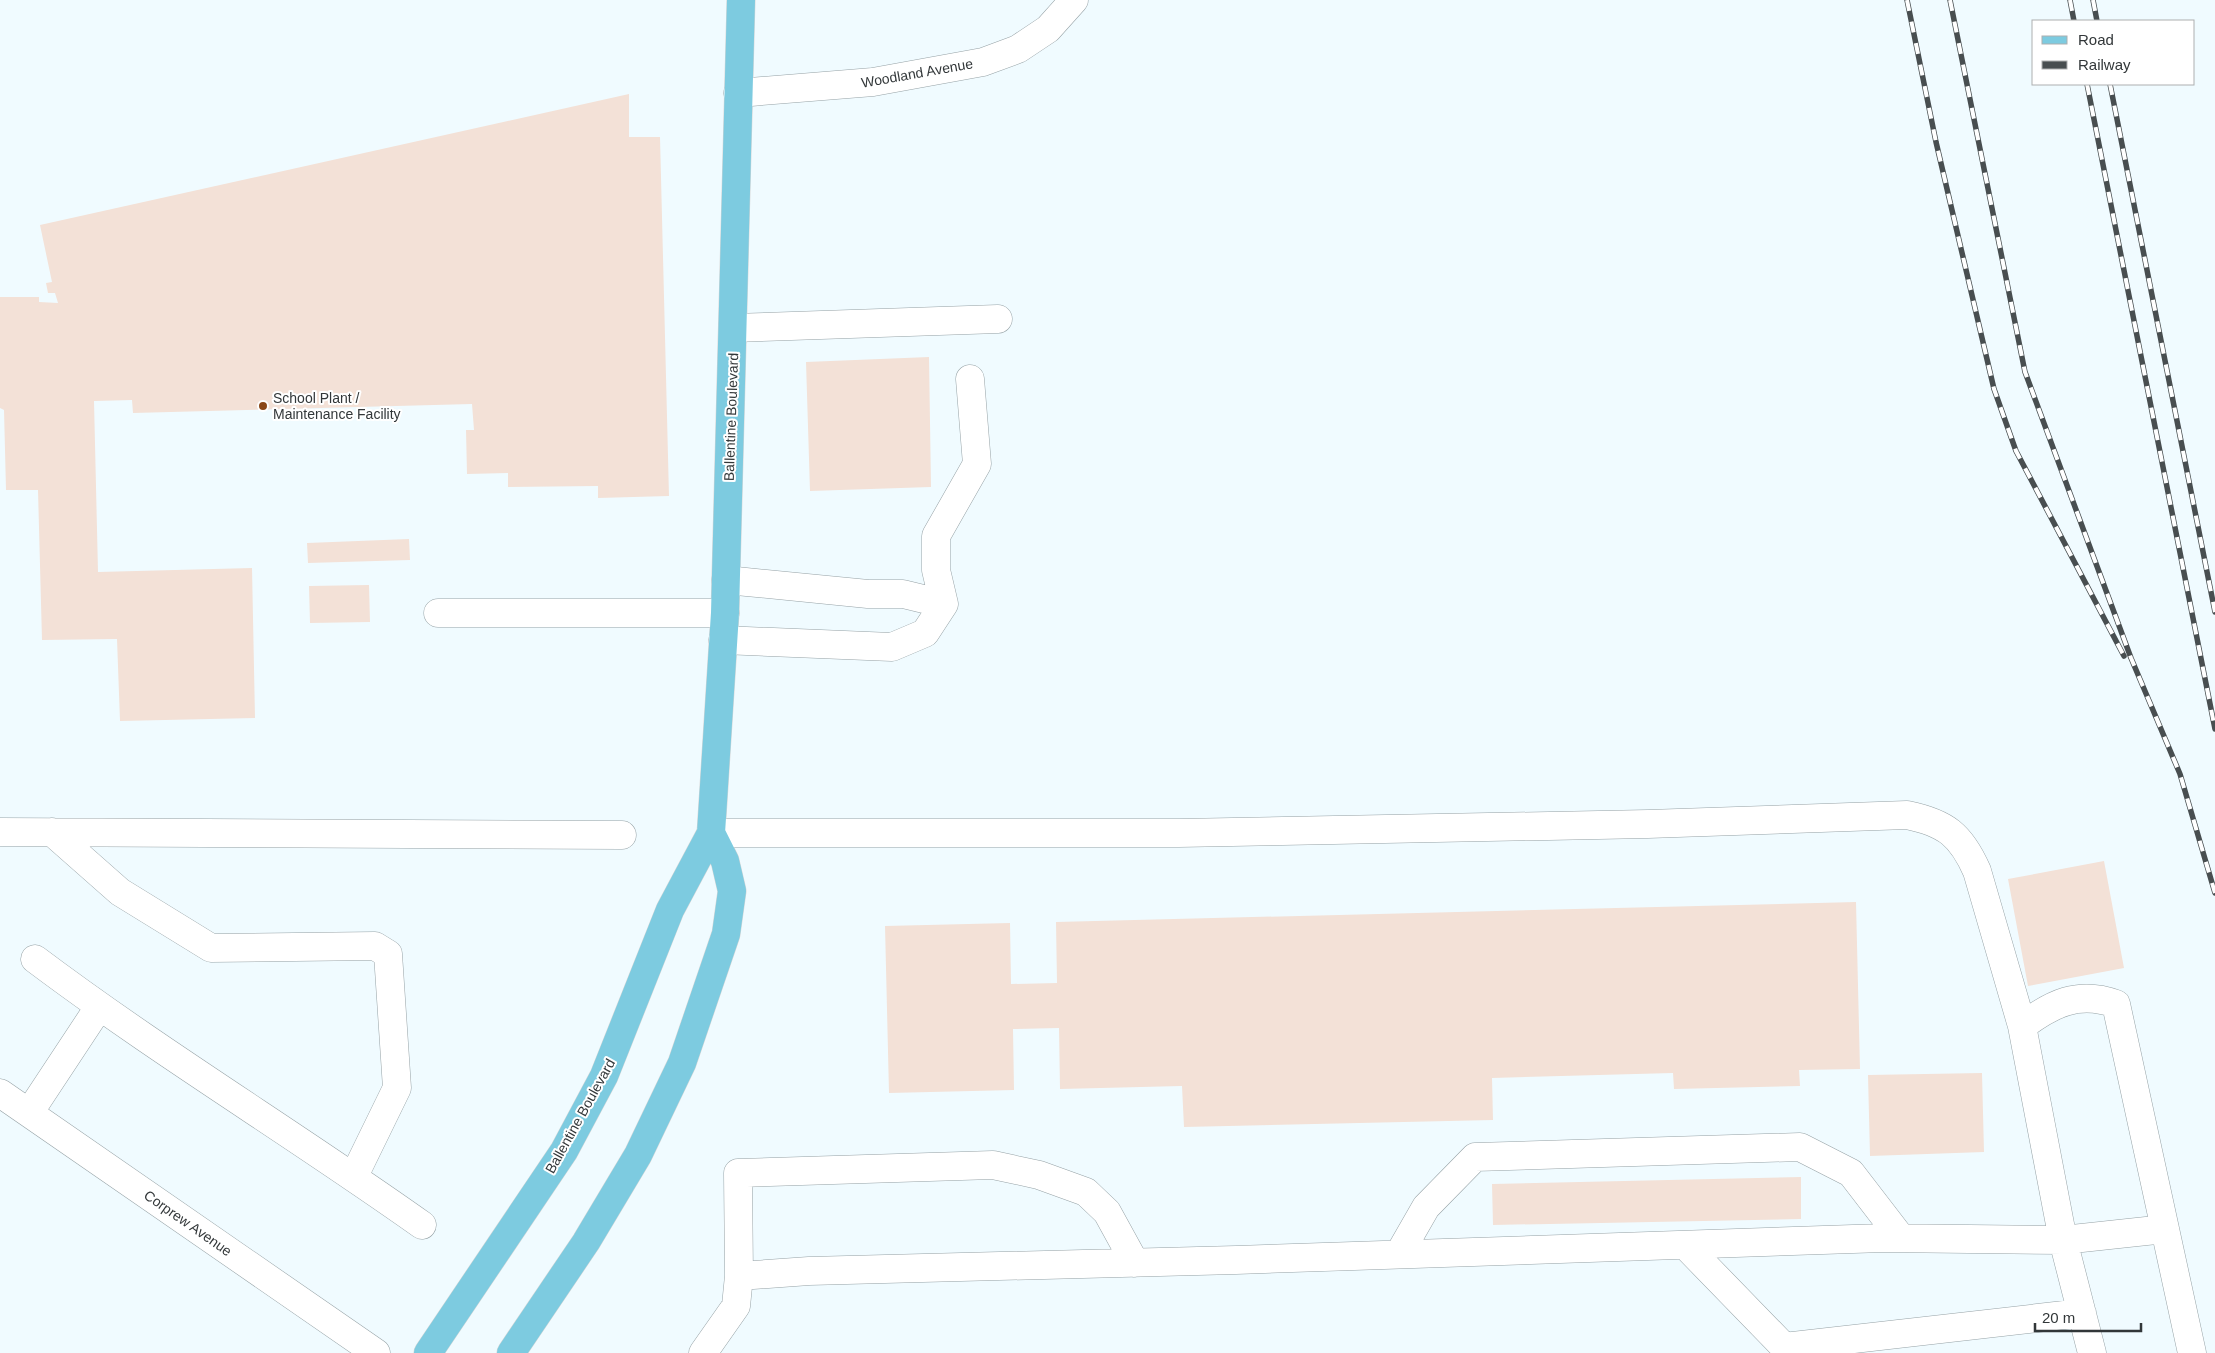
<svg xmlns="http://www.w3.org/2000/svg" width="2215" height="1353" viewBox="0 0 2215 1353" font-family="Arial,sans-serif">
<rect width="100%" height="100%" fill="#f0fbff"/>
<!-- building -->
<path fill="#f3e1d7" d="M 629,94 L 629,137 L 660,137 L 669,496 L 598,498 L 598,486 L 508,487 L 508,473 L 467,474 L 466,430 L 474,430 L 472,404 L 133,413 L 132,400 L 94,401 L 98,572 L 252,568 L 255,718 L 120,721 L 117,639 L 42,640 L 38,490 L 6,490 L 4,410 L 0,408 L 0,297 L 39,297 L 39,302 L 58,303 L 55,293 L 48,293 L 46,283 L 52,282 L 40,225 Z
M 929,357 L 931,487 L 810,491 L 806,362 Z
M 409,539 L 410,560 L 308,563 L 307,543 Z
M 369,585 L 370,622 L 310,623 L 309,586 Z
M 2104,861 L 2124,968 L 2028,986 L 2008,879 Z
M 1856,902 L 1860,1069 L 1799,1070 L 1800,1086 L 1674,1089 L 1673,1073 L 1492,1078 L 1493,1120 L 1184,1127 L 1182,1086 L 1060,1089 L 1059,1028 L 1013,1029 L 1014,1090 L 889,1093 L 885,926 L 1010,923 L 1011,984 L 1057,983 L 1056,922 Z
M 1982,1073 L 1984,1152 L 1870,1156 L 1868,1075 Z
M 1801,1177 L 1801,1219 L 1493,1225 L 1492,1184 Z"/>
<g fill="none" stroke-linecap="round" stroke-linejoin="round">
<defs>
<path id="minor" d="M 738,93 L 873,82 L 983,62 L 1018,49 L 1048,29 L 1074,0
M 733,328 L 998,319
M 726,580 L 868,594 L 903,594 L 944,604
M 438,613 L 725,613
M 723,640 L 892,647 L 925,633 L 944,604 L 936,570 L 936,536 L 977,464 L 970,379
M 0,832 L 622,835
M 52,832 L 120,892 L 211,948 L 375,946 L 388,954 L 397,1088 L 354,1176
M 711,833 L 1179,833 L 1648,824 L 1907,815 C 1946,823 1961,835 1977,871 L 2022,1026 L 2063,1240 L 2092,1353
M 35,959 C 160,1053 294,1134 422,1225
M 2022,1026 C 2052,1004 2078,990 2116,1004 L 2192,1353
M 0,1093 L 376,1353
M 29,1113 L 99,1007
M 1685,1245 L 1790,1353
M 1399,1254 L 1426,1207 L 1475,1157 L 1800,1147 L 1851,1173 L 1901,1238
M 739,1276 L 809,1271 L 1236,1260 L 1883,1238 L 2063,1240 L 2165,1229
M 1784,1347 L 2082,1313
M 703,1353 L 736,1306 L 739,1276 L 738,1173 L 993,1165 L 1039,1175 L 1086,1192 L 1107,1212 L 1135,1263"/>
<path id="major" d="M 428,1353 L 564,1151 L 604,1076 L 670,910 L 711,833 L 725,613 L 741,0
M 511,1353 L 586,1242 L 638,1155 L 682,1063 L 726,934 L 732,891 L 725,861 L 711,833"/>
</defs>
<!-- minor casing -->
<use href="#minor" stroke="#96a2a6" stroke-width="29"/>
<!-- major casing -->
<use href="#major" stroke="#d6d7d7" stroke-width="29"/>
<!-- minor -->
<use href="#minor" stroke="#fff" stroke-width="28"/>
<!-- major -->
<use href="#major" stroke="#7dcbe0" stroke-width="28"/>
<defs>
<path id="rail" d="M 1907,0 L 1936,142 L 1994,389 L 2016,451 L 2124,656
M 1950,0 L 2025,372 L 2131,658 L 2180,774 L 2215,893
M 2070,0 L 2074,21
M 2093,0 L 2097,21
M 2087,84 L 2215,729
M 2110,84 L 2215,612"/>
</defs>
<!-- rail casing -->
<use href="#rail" stroke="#484e50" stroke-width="5.5"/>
<!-- rail -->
<use href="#rail" stroke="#fff" stroke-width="4" stroke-dasharray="11" stroke-linecap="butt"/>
</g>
<!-- markers -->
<circle fill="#8a4717" stroke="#fff" stroke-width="2" cx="263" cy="406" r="5"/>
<g text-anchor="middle" stroke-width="4" stroke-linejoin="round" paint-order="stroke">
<!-- street labels -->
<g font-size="14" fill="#323739" stroke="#fff">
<text transform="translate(917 73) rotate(-10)" y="5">Woodland Avenue</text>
<text transform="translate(731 417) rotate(-88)" y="5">Ballentine Boulevard</text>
<text transform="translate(580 1116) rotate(-61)" y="5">Ballentine Boulevard</text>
<text transform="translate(188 1223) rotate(35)" y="5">Corprew Avenue</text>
</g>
<!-- poi labels -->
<g font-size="14" fill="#323739" stroke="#fff" text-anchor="start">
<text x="273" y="403">School Plant /<tspan x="273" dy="16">Maintenance Facility</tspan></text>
</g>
</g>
<!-- legend -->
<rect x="2032" y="20" width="162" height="65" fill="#ffffff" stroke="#adafb0"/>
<rect x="2042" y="36" width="25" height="8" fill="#7dcbe0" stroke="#adafb0"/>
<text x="2078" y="45" font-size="15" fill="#323739">Road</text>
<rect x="2042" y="61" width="25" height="8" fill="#484e50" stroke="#adafb0"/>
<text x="2078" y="70" font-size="15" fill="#323739">Railway</text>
<!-- scale -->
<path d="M2035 1323v8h106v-8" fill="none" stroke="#323739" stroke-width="2.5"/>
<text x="2042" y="1323" font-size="15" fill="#323739" stroke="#ffffff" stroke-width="4" paint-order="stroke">20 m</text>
</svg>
